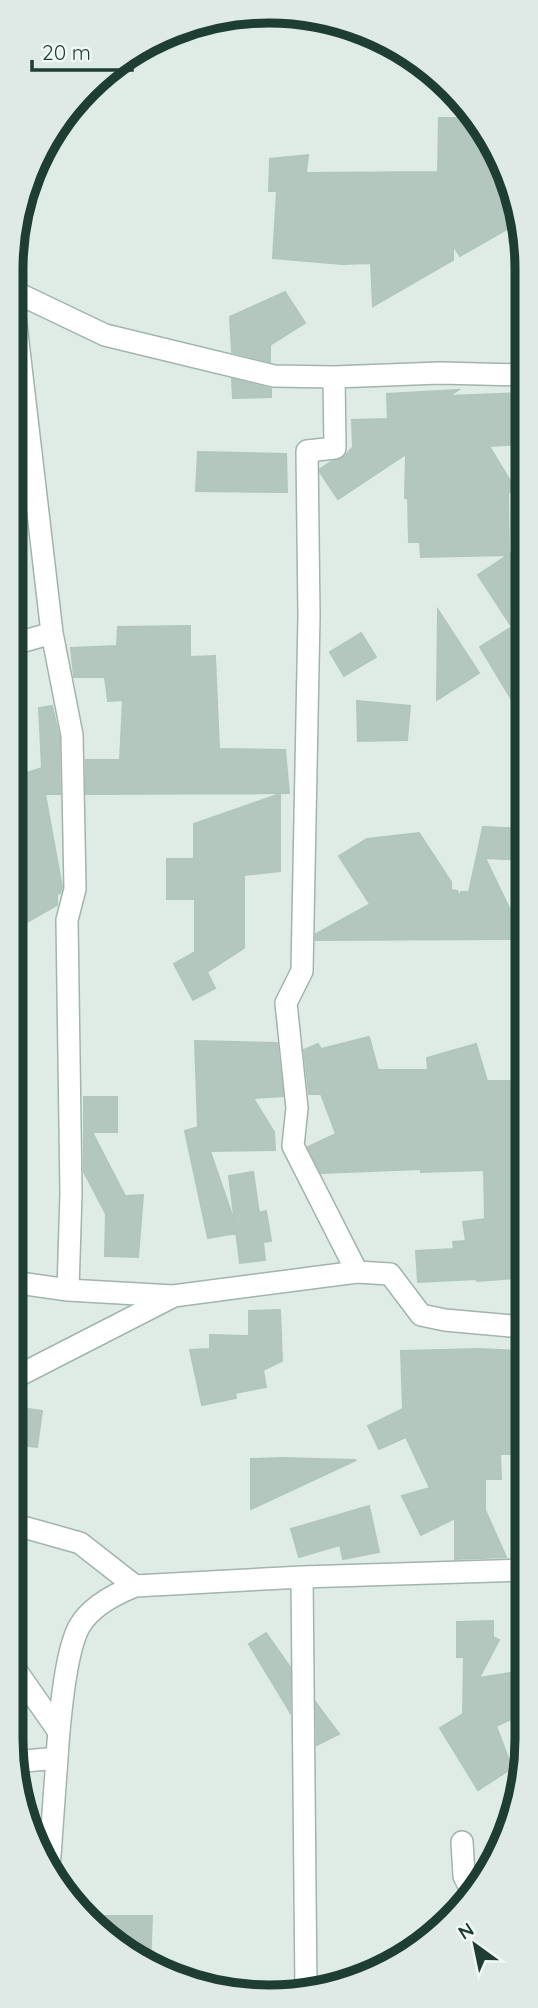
<svg xmlns="http://www.w3.org/2000/svg" width="538" height="2008" viewBox="0 0 538 2008" font-family="Quicksand,sans-serif">
<rect width="100%" height="100%" fill="#dfece6"/>
<!-- building -->
<path fill="#b4c7be" stroke="#b1c7bc" stroke-width="2" d="M 439,118 L 467,118 L 468,135 L 487,135 L 501,155 L 521,221 L 460,256 L 453,245 L 453,260 L 373,306 L 371,263 L 342,264 L 273,258 L 277,191 L 269,191 L 270,159 L 308,155 L 306,173 L 438,172 Z
M 285,292 L 305,323 L 270,345 L 270,362 L 232,352 L 230,317 Z
M 232,379 L 271,389 L 271,397 L 233,398 Z
M 458,390 L 449,396 L 525,393 L 525,444 L 489,446 L 515,489 L 508,493 L 509,555 L 525,544 L 524,720 L 480,647 L 512,627 L 478,575 L 508,555 L 421,557 L 420,542 L 409,542 L 408,499 L 405,498 L 406,454 L 338,499 L 320,472 L 320,469 L 331,462 L 342,459 L 353,447 L 352,420 L 388,419 L 387,394 Z
M 198,452 L 286,454 L 287,492 L 196,491 Z
M 438,610 L 479,673 L 437,700 Z
M 190,626 L 190,657 L 215,656 L 219,749 L 285,750 L 289,793 L 86,794 L 86,760 L 120,760 L 123,700 L 108,701 L 105,677 L 74,677 L 71,648 L 117,646 L 118,627 Z
M 361,633 L 376,657 L 344,676 L 330,652 Z
M 357,701 L 410,706 L 407,740 L 358,741 Z
M 52,706 L 59,736 L 60,794 L 45,794 L 62,887 L 60,893 L 57,894 L 57,905 L 13,930 L 14,777 L 42,768 L 39,708 Z
M 280,794 L 280,871 L 244,875 L 244,948 L 207,972 L 215,988 L 193,1000 L 174,964 L 195,952 L 195,899 L 167,899 L 167,859 L 194,859 L 194,824 Z
M 483,827 L 524,829 L 524,860 L 485,858 L 524,939 L 316,940 L 316,934 L 370,904 L 339,856 L 367,839 L 419,833 L 451,882 L 451,890 L 457,891 L 461,898 L 461,892 L 469,892 Z
M 369,1037 L 378,1070 L 428,1070 L 427,1058 L 476,1044 L 487,1081 L 524,1081 L 524,1214 L 518,1214 L 515,1278 L 477,1281 L 477,1279 L 418,1282 L 416,1251 L 454,1249 L 453,1242 L 466,1241 L 463,1222 L 485,1219 L 484,1170 L 421,1172 L 421,1169 L 321,1173 L 308,1147 L 336,1134 L 321,1094 L 309,1094 L 304,1050 L 318,1044 L 321,1049 Z
M 195,1041 L 277,1043 L 283,1096 L 253,1098 L 274,1132 L 275,1150 L 210,1151 L 232,1215 L 236,1233 L 208,1238 L 185,1131 L 198,1127 Z
M 84,1097 L 117,1097 L 117,1132 L 92,1132 L 125,1196 L 143,1195 L 138,1257 L 105,1256 L 106,1214 L 84,1172 Z
M 253,1172 L 259,1213 L 266,1211 L 271,1241 L 263,1242 L 265,1260 L 240,1263 L 229,1176 Z
M 280,1310 L 282,1361 L 263,1370 L 266,1387 L 235,1393 L 236,1398 L 202,1405 L 190,1350 L 210,1349 L 210,1335 L 249,1336 L 249,1311 Z
M 480,1349 L 518,1351 L 519,1392 L 514,1392 L 515,1454 L 500,1454 L 501,1479 L 485,1479 L 485,1510 L 506,1557 L 455,1559 L 455,1518 L 421,1535 L 402,1496 L 430,1488 L 406,1437 L 379,1449 L 368,1426 L 403,1409 L 401,1351 Z
M 16,1407 L 42,1411 L 37,1447 L 11,1444 Z
M 283,1458 L 356,1460 L 251,1509 L 251,1459 Z
M 369,1506 L 379,1552 L 343,1559 L 340,1545 L 299,1557 L 291,1529 Z
M 493,1621 L 493,1637 L 499,1640 L 479,1678 L 523,1671 L 523,1714 L 496,1726 L 512,1768 L 478,1790 L 440,1728 L 463,1714 L 464,1657 L 457,1657 L 457,1622 Z
M 266,1633 L 290,1667 L 290,1712 L 249,1644 Z
M 316,1703 L 339,1734 L 317,1745 Z
M 83,1916 L 152,1916 L 150,1967 L 103,1931 Z"/>
<g fill="none" stroke-linecap="round" stroke-linejoin="round">
<defs>
<path id="minor" d="M 15,292 L 105,335 L 274,376 L 334,377 L 440,373 L 525,375
M 15,316 L 52,633 L 72,735 L 75,889 L 67,920 L 71,1194 L 68,1290
M 334,377 L 335,448 L 307,451 L 309,616 L 302,971 L 286,1003 L 297,1108 L 293,1146 L 357,1272
M 14,644 L 52,633
M 12,1282 L 68,1290 L 173,1296 L 357,1272 L 390,1274 L 421,1315 L 445,1320 L 523,1327
M 12,1379 L 172,1297
M 11,1520 L 16,1525 L 80,1543 L 135,1586
M 302,1577 L 306,1992
M 11,1663 L 59,1732
M 15,1762 L 57,1758 C 59,1726 65,1653 79,1627 C 90,1607 115,1594 135,1586 L 302,1577 L 523,1570
M 462,1842 L 464,1876 L 473,1894
M 49,1869 L 57,1758"/>
</defs>
<!-- minor casing -->
<use href="#minor" stroke="#a1b4ad" stroke-width="24"/>
<!-- minor -->
<use href="#minor" stroke="#fff" stroke-width="21"/>
</g>
<!-- crop -->
<path d="M0 0H538V2008H0ZM269 23H269A246 246 0 0 1 515 269V1739A246 246 0 0 1 269 1985H269A246 246 0 0 1 23 1739V269A246 246 0 0 1 269 23Z" fill="#dfe9e5" fill-rule="evenodd"/>
<path fill="none" stroke="#1e3e33" stroke-width="9" d="M269 23H269A246 246 0 0 1 515 269V1739A246 246 0 0 1 269 1985H269A246 246 0 0 1 23 1739V269A246 246 0 0 1 269 23Z"/>
<!-- north arrow -->
<g transform="translate(475 1945) rotate(327)" stroke="#f0f8f4" stroke-width="5" paint-order="stroke">
<path d="M0-5L12 26L0 18L-12 26Z" fill="#1e3e33"/>
<text y="-10" font-size="19" font-weight="bold" text-anchor="middle" fill="#1e3e33">N</text>
</g>
<!-- scale -->
<path d="M32 60v10h100v-10" fill="none" stroke="#1e3e33" stroke-width="3.5"/>
<text x="42" y="60" font-size="21" fill="#1e3e33" stroke="#f0f8f4" stroke-width="5" paint-order="stroke">20 m</text>
</svg>
